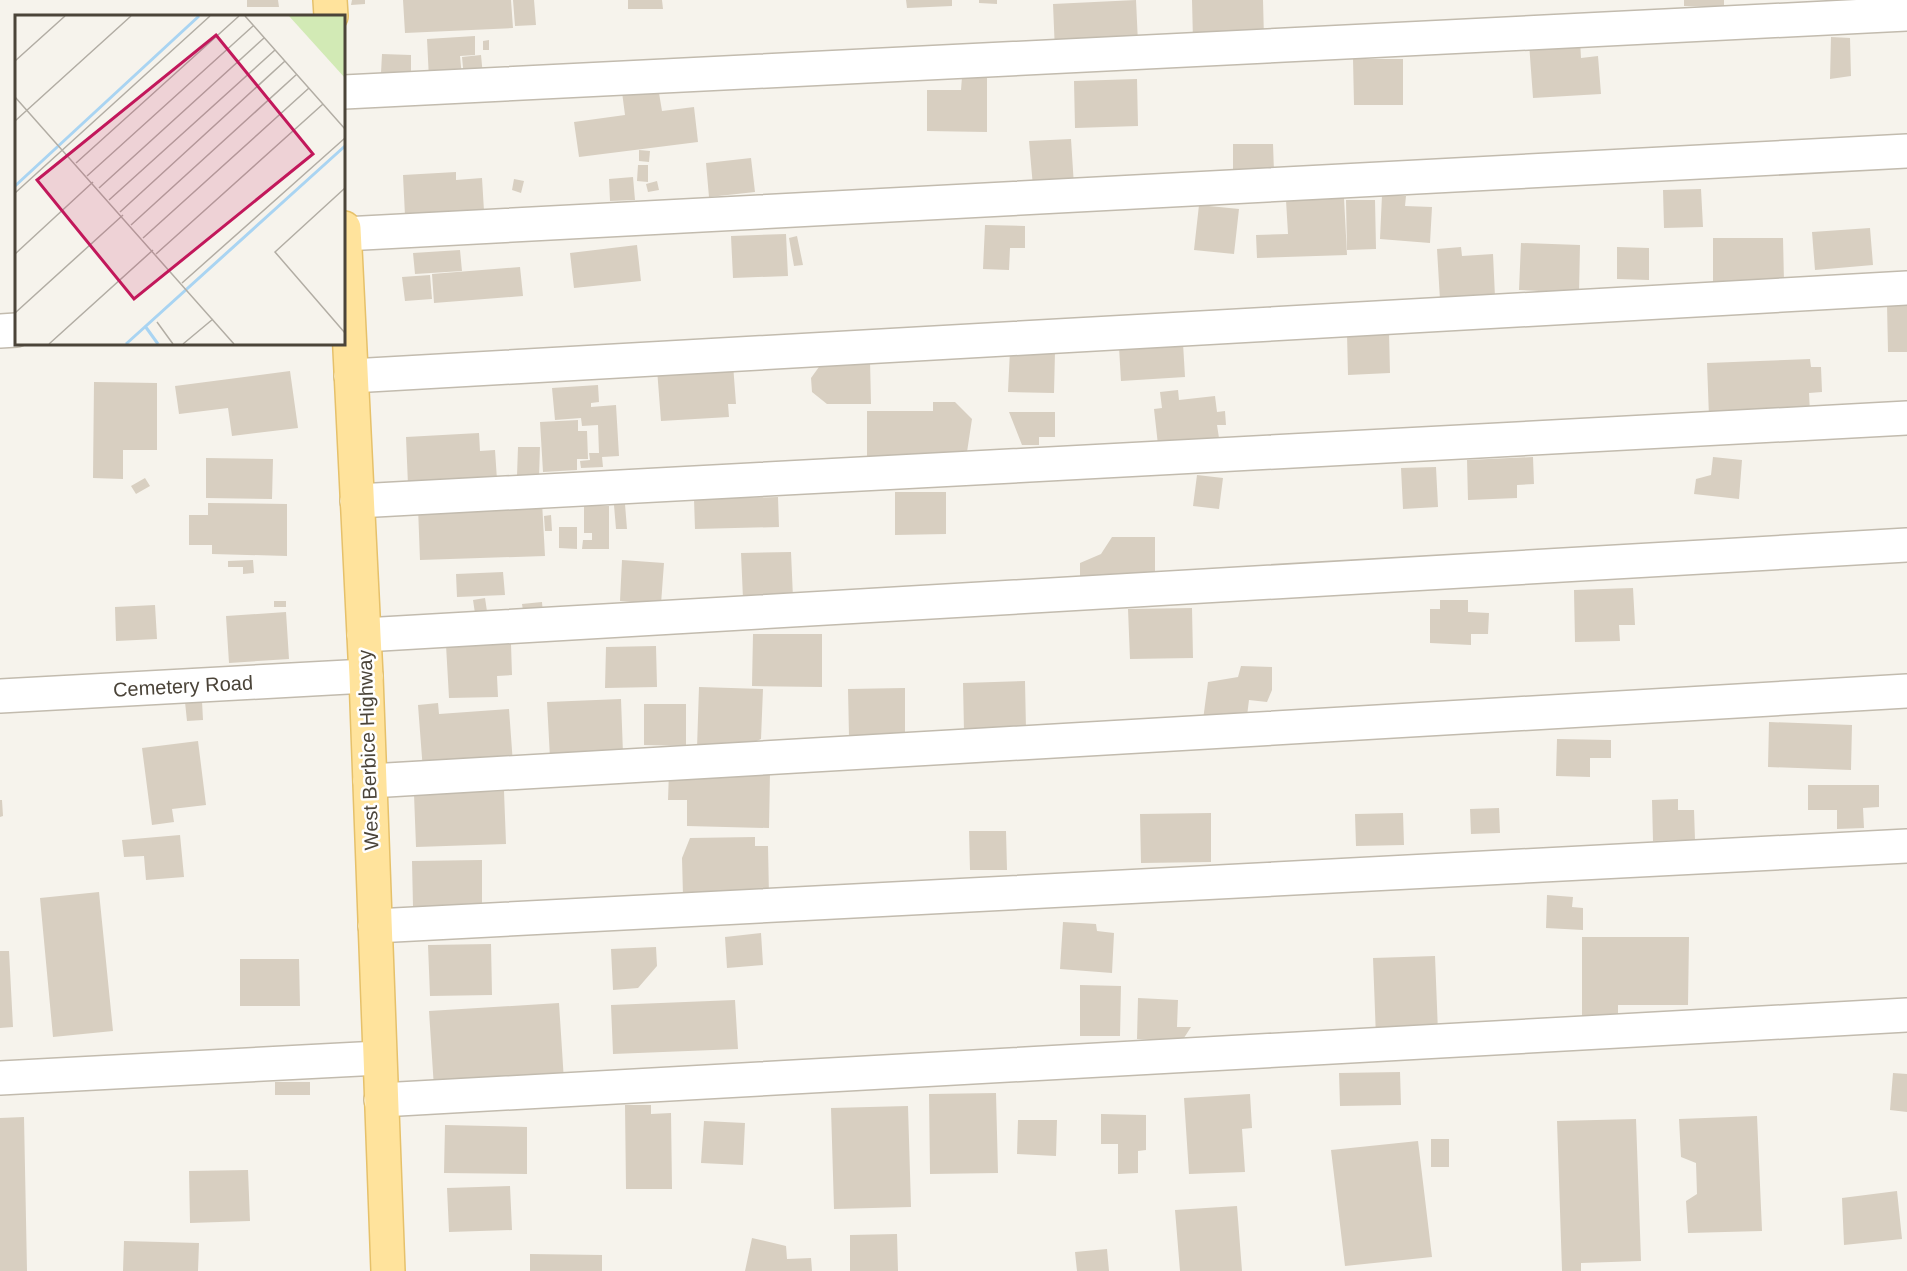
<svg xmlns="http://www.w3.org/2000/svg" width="1907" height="1271" viewBox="0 0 1907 1271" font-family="Helvetica,sans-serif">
<rect width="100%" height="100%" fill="#f6f3ec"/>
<!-- building -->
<path fill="#d8cfc1" d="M 247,0 L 278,0 L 279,7 L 247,7 Z
M 352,0 L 365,0 L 365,4 L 351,5 Z
M 403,0 L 511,0 L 513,28 L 405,33 Z
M 513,0 L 534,0 L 536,25 L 515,26 Z
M 628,0 L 662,0 L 663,9 L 628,9 Z
M 906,0 L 952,0 L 952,6 L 907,8 Z
M 979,0 L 997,0 L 997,4 L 979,3 Z
M 1136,0 L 1138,43 L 1055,52 L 1053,4 Z
M 1192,0 L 1263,0 L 1264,39 L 1193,41 Z
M 1684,0 L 1724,0 L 1724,7 L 1684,6 Z
M 475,36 L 475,55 L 460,56 L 462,77 L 429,79 L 427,39 Z
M 1831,37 L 1850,38 L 1851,76 L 1830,79 Z
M 489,40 L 489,50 L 483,50 L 483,41 Z
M 1580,40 L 1581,58 L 1598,56 L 1601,94 L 1533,98 L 1529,43 Z
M 382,54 L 411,55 L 411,74 L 381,73 Z
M 481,55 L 483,76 L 464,78 L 462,57 Z
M 1353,59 L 1403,59 L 1403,105 L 1354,105 Z
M 962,77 L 987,77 L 987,132 L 927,131 L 927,90 L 961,90 Z
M 1137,79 L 1138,126 L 1075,128 L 1074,81 Z
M 658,87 L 662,111 L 694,107 L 698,142 L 579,157 L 574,122 L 625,115 L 622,92 Z
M 1071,139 L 1074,186 L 1033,187 L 1029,141 Z
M 1233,144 L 1273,144 L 1274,172 L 1233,172 Z
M 639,150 L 650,151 L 649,162 L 639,161 Z
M 751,158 L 755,192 L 709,197 L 706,163 Z
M 638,165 L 648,165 L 648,182 L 637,181 Z
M 456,172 L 456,180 L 482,178 L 484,211 L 405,216 L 403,175 Z
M 633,177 L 635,200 L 610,201 L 609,179 Z
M 514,179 L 524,181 L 521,193 L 512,190 Z
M 657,181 L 659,190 L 648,192 L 646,184 Z
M 1701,189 L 1703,227 L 1664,228 L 1663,190 Z
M 1382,195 L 1406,196 L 1405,206 L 1432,207 L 1430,243 L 1380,239 Z
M 1344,198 L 1347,255 L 1257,258 L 1256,235 L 1288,234 L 1286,200 Z
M 1346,200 L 1375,200 L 1376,249 L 1347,250 Z
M 1199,205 L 1239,209 L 1234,254 L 1194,250 Z
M 985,225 L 1025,226 L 1025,248 L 1010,248 L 1009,270 L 983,269 Z
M 1870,228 L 1873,265 L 1815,270 L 1812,232 Z
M 786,234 L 788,276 L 733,278 L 731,236 Z
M 797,236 L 803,265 L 794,266 L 789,238 Z
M 1713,238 L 1783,238 L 1784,282 L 1713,282 Z
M 1521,243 L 1580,245 L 1579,293 L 1519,290 Z
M 637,245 L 641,281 L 574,288 L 570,253 Z
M 1461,247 L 1462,256 L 1493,254 L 1495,297 L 1440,300 L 1437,249 Z
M 1617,247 L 1649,248 L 1649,280 L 1617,279 Z
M 460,250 L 462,271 L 415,274 L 413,253 Z
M 520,267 L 523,296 L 434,303 L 432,274 Z
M 430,275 L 432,299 L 405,301 L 402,277 Z
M 1887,304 L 1907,304 L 1907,352 L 1888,352 Z
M 1389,332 L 1390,373 L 1348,375 L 1347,334 Z
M 1183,343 L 1185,377 L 1121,381 L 1119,347 Z
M 1010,350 L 1055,352 L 1054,393 L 1008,392 Z
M 1810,359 L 1811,367 L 1821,367 L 1822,392 L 1809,393 L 1810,413 L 1709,417 L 1707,363 Z
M 824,360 L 870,360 L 871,404 L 827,404 L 812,392 L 811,378 Z
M 733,364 L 736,404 L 728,404 L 729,417 L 661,421 L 657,369 Z
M 290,371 L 298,428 L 232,436 L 228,408 L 179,414 L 175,386 Z
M 94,382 L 157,383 L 157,450 L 123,450 L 123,479 L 93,478 Z
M 598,385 L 599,402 L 591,403 L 591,407 L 616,405 L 619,456 L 602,457 L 603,467 L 581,468 L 580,461 L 590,460 L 589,453 L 599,453 L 598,425 L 582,426 L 581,418 L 555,420 L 552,388 Z
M 1178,390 L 1179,400 L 1215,396 L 1217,412 L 1225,411 L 1226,425 L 1217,425 L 1219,438 L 1158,445 L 1154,409 L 1162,408 L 1160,392 Z
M 933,402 L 955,402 L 972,419 L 967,452 L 867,458 L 867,411 L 933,411 Z
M 1009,412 L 1055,412 L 1055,437 L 1039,437 L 1039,445 L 1022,445 Z
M 578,420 L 578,431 L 587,431 L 588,459 L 577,459 L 577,470 L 543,472 L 540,422 Z
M 479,433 L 480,451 L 495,450 L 497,480 L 408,485 L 406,437 Z
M 518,447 L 540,447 L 539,477 L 517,476 Z
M 1533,457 L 1534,484 L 1517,485 L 1517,498 L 1468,500 L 1467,460 Z
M 1713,457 L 1742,460 L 1739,499 L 1694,494 L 1696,479 L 1711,475 Z
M 206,458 L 273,459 L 272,499 L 206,498 Z
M 1436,467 L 1438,507 L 1403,509 L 1401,468 Z
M 1197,475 L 1223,478 L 1219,509 L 1193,506 Z
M 145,478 L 150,486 L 136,494 L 131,486 Z
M 895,492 L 946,492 L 946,534 L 895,535 Z
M 778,497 L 779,527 L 695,529 L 694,499 Z
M 542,502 L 545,556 L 420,560 L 418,507 Z
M 208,503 L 287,504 L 287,556 L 212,554 L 212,545 L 189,545 L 189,515 L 208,515 Z
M 625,504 L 627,529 L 616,529 L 614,505 Z
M 584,506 L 609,506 L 609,549 L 582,549 L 583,540 L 592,540 L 592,533 L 584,533 Z
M 551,515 L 552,531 L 545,531 L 544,516 Z
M 559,527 L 577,527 L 577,549 L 559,548 Z
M 1112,537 L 1155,537 L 1155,582 L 1080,582 L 1080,563 L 1101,554 Z
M 791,552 L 793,598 L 743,599 L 741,553 Z
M 253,560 L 254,573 L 243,574 L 243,567 L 228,567 L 228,561 Z
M 622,560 L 664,563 L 661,604 L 620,601 Z
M 503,572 L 505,595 L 457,597 L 456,574 Z
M 1633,588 L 1635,625 L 1619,625 L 1620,641 L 1575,642 L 1574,590 Z
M 485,598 L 488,618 L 476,620 L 473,600 Z
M 1440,600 L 1468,600 L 1468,612 L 1489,613 L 1488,634 L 1471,634 L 1471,645 L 1430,643 L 1430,609 L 1440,609 Z
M 274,601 L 286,601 L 286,607 L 274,607 Z
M 542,602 L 543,614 L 524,617 L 522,604 Z
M 155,605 L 157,639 L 116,641 L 115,607 Z
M 1192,608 L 1193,658 L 1130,659 L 1128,609 Z
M 286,612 L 289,659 L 229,663 L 226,616 Z
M 753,634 L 822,634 L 822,687 L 752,686 Z
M 511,644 L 512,675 L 497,676 L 498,697 L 449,698 L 446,645 Z
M 656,646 L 657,687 L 605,688 L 606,647 Z
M 1241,666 L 1272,667 L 1272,690 L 1267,702 L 1249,700 L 1246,724 L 1203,720 L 1208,682 L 1238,677 Z
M 1025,681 L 1026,730 L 964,732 L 963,683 Z
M 699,687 L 763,689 L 761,739 L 738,750 L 697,748 Z
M 905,688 L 905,735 L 849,736 L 848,689 Z
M 621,699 L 623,754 L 550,758 L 547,702 Z
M 202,701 L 203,720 L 187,721 L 185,702 Z
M 438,703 L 439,714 L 509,709 L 513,764 L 423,771 L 418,705 Z
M 644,704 L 686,704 L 686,746 L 644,745 Z
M 1769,722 L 1852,725 L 1851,770 L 1768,767 Z
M 1557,739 L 1611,740 L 1611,758 L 1590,758 L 1590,777 L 1556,776 Z
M 198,741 L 206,805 L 172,809 L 174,822 L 152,825 L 142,748 Z
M 669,771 L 770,772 L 769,828 L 687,826 L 687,800 L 668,800 Z
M 1808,785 L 1879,785 L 1879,807 L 1863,808 L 1864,828 L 1837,829 L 1837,810 L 1808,810 Z
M 504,791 L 506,844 L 416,847 L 414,794 Z
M 1678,799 L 1678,810 L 1694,810 L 1695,840 L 1653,841 L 1652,800 Z
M 0,800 L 2,800 L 3,816 L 0,817 Z
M 1499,808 L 1500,833 L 1471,834 L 1470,809 Z
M 1211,813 L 1211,862 L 1141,863 L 1140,814 Z
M 1403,813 L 1404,845 L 1356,846 L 1355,814 Z
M 969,831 L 1006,831 L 1007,870 L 970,870 Z
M 180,835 L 184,877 L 146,880 L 144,856 L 124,857 L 122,840 Z
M 755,837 L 755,846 L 768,846 L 769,896 L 683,896 L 682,858 L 690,838 Z
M 482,860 L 482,907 L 413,907 L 412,861 Z
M 99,892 L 113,1031 L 53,1037 L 40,898 Z
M 1547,895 L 1573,897 L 1572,907 L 1583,908 L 1583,930 L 1546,928 Z
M 1063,922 L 1096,924 L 1097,931 L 1114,933 L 1112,973 L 1060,969 Z
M 761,933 L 763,965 L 727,968 L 725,937 Z
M 1582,937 L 1689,937 L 1688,1005 L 1618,1005 L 1618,1022 L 1582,1022 Z
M 491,944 L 492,995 L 430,996 L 428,945 Z
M 656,947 L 657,966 L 638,988 L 613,990 L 611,949 Z
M 0,951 L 9,951 L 13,1027 L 0,1028 Z
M 1435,956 L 1438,1032 L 1376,1038 L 1373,958 Z
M 240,959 L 299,959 L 300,1006 L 240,1006 Z
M 1080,985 L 1121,986 L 1120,1036 L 1080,1036 Z
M 1138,998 L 1178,1000 L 1177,1027 L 1191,1027 L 1182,1041 L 1137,1039 Z
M 735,1000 L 738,1049 L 613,1054 L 611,1005 Z
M 559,1003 L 564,1081 L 434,1088 L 429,1011 Z
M 1400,1072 L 1401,1105 L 1340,1106 L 1339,1073 Z
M 1893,1073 L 1907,1074 L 1907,1112 L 1890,1110 Z
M 275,1082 L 310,1082 L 310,1095 L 275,1095 Z
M 996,1093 L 998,1173 L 930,1174 L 929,1094 Z
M 1250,1094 L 1252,1128 L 1242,1129 L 1245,1172 L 1189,1174 L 1184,1098 Z
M 625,1105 L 651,1105 L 651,1114 L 671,1113 L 672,1189 L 626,1189 Z
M 908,1106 L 911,1207 L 834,1209 L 831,1108 Z
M 1101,1114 L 1146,1115 L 1146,1150 L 1138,1151 L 1138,1173 L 1118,1174 L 1118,1144 L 1101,1144 Z
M 1757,1116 L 1762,1231 L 1688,1233 L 1686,1201 L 1697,1194 L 1696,1163 L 1681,1157 L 1679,1119 Z
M 24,1117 L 27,1271 L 0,1271 L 0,1118 Z
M 1636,1119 L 1641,1261 L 1581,1263 L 1581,1271 L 1562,1271 L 1557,1121 Z
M 1018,1120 L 1057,1120 L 1056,1156 L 1017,1154 Z
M 704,1121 L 745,1123 L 743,1165 L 701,1163 Z
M 445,1125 L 527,1127 L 527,1174 L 444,1173 Z
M 1431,1139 L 1449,1139 L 1449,1167 L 1431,1167 Z
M 1418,1141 L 1432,1257 L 1345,1266 L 1331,1150 Z
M 248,1170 L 250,1221 L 190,1223 L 189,1171 Z
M 510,1186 L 512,1230 L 449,1232 L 447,1188 Z
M 1897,1191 L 1902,1239 L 1844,1245 L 1842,1198 Z
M 1237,1206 L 1242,1271 L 1180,1271 L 1175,1210 Z
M 897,1234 L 898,1271 L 850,1271 L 850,1235 Z
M 752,1238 L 786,1246 L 787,1259 L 811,1258 L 812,1271 L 745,1271 Z
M 124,1241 L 199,1243 L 198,1271 L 123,1271 Z
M 1107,1249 L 1109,1271 L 1077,1271 L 1075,1252 Z
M 530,1254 L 602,1255 L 602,1271 L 530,1271 Z"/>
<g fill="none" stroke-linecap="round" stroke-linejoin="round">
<defs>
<path id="minor" d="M 344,92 L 1907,14
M 344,234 L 1907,151
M 0,331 L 16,330
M 351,376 L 1907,288
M 357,501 L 1907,418
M 364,635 L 1907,545
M 0,696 L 366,676
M 370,781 L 1907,691
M 375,926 L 1907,846
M 0,1078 L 379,1058
M 381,1100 L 1907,1015"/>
<path id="major" d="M 330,0 L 331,16
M 344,228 L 366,676 L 388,1271"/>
</defs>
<!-- minor casing -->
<use href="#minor" stroke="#c2bbae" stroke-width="36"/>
<!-- major casing -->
<use href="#major" stroke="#e6c16a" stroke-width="36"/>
<!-- minor -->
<use href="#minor" stroke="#fff" stroke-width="33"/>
<!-- major -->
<use href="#major" stroke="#ffe39c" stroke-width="33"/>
</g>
<g text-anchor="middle" stroke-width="5" stroke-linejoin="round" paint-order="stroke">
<!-- street labels -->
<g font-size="20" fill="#4b4439" stroke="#fff">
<text transform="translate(183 686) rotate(-3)" y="7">Cemetery Road</text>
<text transform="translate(368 750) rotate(-92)" y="7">West Berbice Highway</text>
</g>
</g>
<!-- overview -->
<g transform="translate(15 15)">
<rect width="330" height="330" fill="#f6f3ec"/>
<path d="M 274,1 L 330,1 L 330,63 Z" fill="#d2eab5"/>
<path fill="none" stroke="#a9d4f2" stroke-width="3" d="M 0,171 L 184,1M 130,311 L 143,329M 111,329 L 330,131"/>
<path fill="none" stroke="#b2ada4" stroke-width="1.5" d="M 230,1 L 330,114M 0,46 L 50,1M 0,82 L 219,329M 0,106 L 116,1M 61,148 L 224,1M 72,161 L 238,11M 84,173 L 249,23M 330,173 L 260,237 L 330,318M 0,178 L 195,1M 94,185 L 260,35M 105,197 L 270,46M 116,210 L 282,59M 128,223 L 294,73M 0,239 L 78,167M 141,239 L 308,89M 167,268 L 330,123M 0,298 L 108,200M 142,307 L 158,329M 34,329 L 138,235M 168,329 L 198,304"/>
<path fill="#c2185b" fill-opacity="0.15" stroke="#c2185b" stroke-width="3" d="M 201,20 L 298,139 L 119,284 L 22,165 Z"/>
<rect width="330" height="330" fill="none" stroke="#4b4439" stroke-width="3"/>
</g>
</svg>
